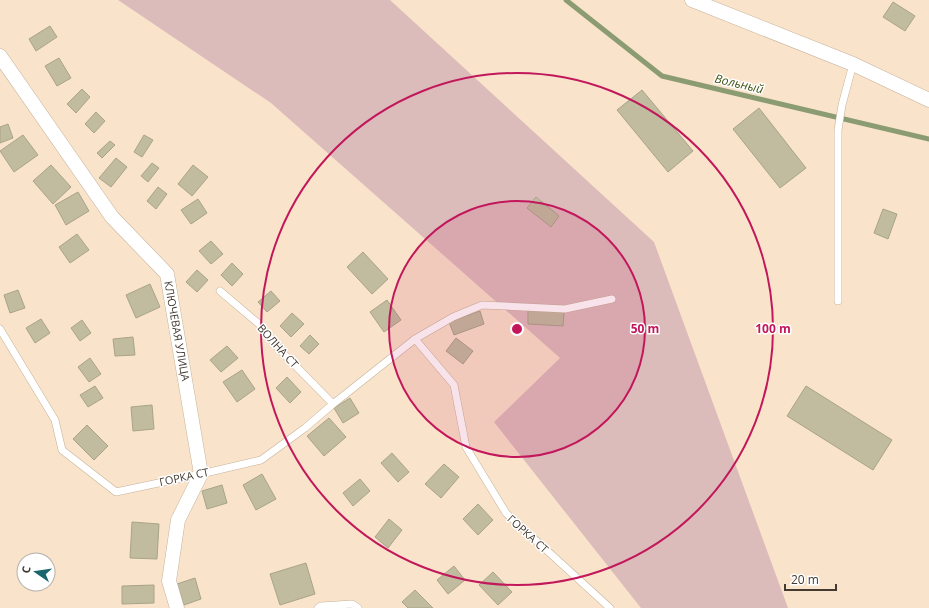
<svg xmlns="http://www.w3.org/2000/svg" width="929" height="608" viewBox="0 0 929 608" font-family="'Open Sans',sans-serif">
<rect width="100%" height="100%" fill="#f9e3ca"/>
<!-- green -->
<path fill="#dcbcbb" d="M 118,0 L 390,0 L 654,242 L 788,608 L 641,608 L 494,422 L 560,358 L 271,103 Z"/>
<g fill="none" stroke-linecap="round" stroke-linejoin="round">
<!-- stream -->
<path stroke="#8b9c72" stroke-width="5" d="M 566,0 L 662,76 L 929,139"/>
</g>
<!-- building -->
<path fill="#c1bc9f" stroke="#a9a487" d="M 893,2 L 915,16 L 905,31 L 883,17 Z
M 50,26 L 57,37 L 36,51 L 29,39 Z
M 59,58 L 71,78 L 57,86 L 45,66 Z
M 82,89 L 90,97 L 76,113 L 67,104 Z
M 642,90 L 693,151 L 668,172 L 617,110 Z
M 759,108 L 806,168 L 780,188 L 733,129 Z
M 96,112 L 105,121 L 94,133 L 85,124 Z
M 8,124 L 13,138 L 0,143 L 0,127 Z
M 23,135 L 38,155 L 14,172 L 0,151 Z
M 144,135 L 153,140 L 142,157 L 134,152 Z
M 110,141 L 115,145 L 102,158 L 97,153 Z
M 116,158 L 127,167 L 111,187 L 99,178 Z
M 152,163 L 159,168 L 148,182 L 141,176 Z
M 51,165 L 71,187 L 53,204 L 33,181 Z
M 193,165 L 208,177 L 192,196 L 178,184 Z
M 158,187 L 167,194 L 156,209 L 147,201 Z
M 78,192 L 89,211 L 66,225 L 55,205 Z
M 536,197 L 559,216 L 551,227 L 527,208 Z
M 198,199 L 207,213 L 191,224 L 181,210 Z
M 883,209 L 897,214 L 888,239 L 874,233 Z
M 77,234 L 89,250 L 70,263 L 59,247 Z
M 211,241 L 223,254 L 211,264 L 199,251 Z
M 363,252 L 388,279 L 372,294 L 347,267 Z
M 232,263 L 243,274 L 232,286 L 221,275 Z
M 197,270 L 208,280 L 197,292 L 186,282 Z
M 150,284 L 160,307 L 136,318 L 126,295 Z
M 18,290 L 25,308 L 10,313 L 4,295 Z
M 271,291 L 280,301 L 267,312 L 258,302 Z
M 387,300 L 401,320 L 384,332 L 370,312 Z
M 528,310 L 564,312 L 563,326 L 528,324 Z
M 480,311 L 484,324 L 454,335 L 449,322 Z
M 292,313 L 304,324 L 291,337 L 280,326 Z
M 41,319 L 50,333 L 35,343 L 26,328 Z
M 82,320 L 91,333 L 80,341 L 71,328 Z
M 310,335 L 319,344 L 309,354 L 300,346 Z
M 133,337 L 135,355 L 115,356 L 113,339 Z
M 456,338 L 473,351 L 463,364 L 446,351 Z
M 227,346 L 238,358 L 221,372 L 210,360 Z
M 90,358 L 101,374 L 89,382 L 78,367 Z
M 242,370 L 255,389 L 237,402 L 223,382 Z
M 287,377 L 301,392 L 290,403 L 276,388 Z
M 95,386 L 103,398 L 88,407 L 80,395 Z
M 806,386 L 892,440 L 873,470 L 787,416 Z
M 350,398 L 359,413 L 343,423 L 334,408 Z
M 152,405 L 154,429 L 133,431 L 131,407 Z
M 329,418 L 346,437 L 324,456 L 307,436 Z
M 87,425 L 108,446 L 94,460 L 73,439 Z
M 392,453 L 409,472 L 398,482 L 381,463 Z
M 444,464 L 459,477 L 441,498 L 425,484 Z
M 262,474 L 276,499 L 256,510 L 243,485 Z
M 360,479 L 370,491 L 353,506 L 343,493 Z
M 222,485 L 227,503 L 207,509 L 202,491 Z
M 478,504 L 493,520 L 478,535 L 463,519 Z
M 389,519 L 402,530 L 388,548 L 375,537 Z
M 132,522 L 159,524 L 157,559 L 130,558 Z
M 306,563 L 315,594 L 280,605 L 270,574 Z
M 454,566 L 465,580 L 448,594 L 437,580 Z
M 493,572 L 512,592 L 498,605 L 479,585 Z
M 195,578 L 201,599 L 184,605 L 177,584 Z
M 154,585 L 154,603 L 122,604 L 122,586 Z
M 415,590 L 433,608 L 408,608 L 402,602 Z"/>
<g fill="none" stroke-linecap="round" stroke-linejoin="round">
<defs>
<path id="lane" d="M 220,291 L 259,324 L 280,350 L 333,404
M 838,301 L 838,130 L 842,105 L 853,64
M 0,329 L 55,420 L 62,450 L 116,492 L 201,474 L 261,460 L 305,428 L 333,404 L 415,339 L 453,317 L 482,305 L 565,309 L 612,299
M 415,339 L 454,385 L 466,447 L 506,513 L 610,608
M 318,608 L 321,606 L 352,604 L 358,608"/>
<path id="street" d="M 692,0 L 853,64 L 929,100
M 0,56 L 112,217 L 167,274 L 201,474 L 178,520 L 169,581 L 177,608"/>
</defs>
<!-- lane casing -->
<use href="#lane" stroke="#c6b299" stroke-width="8"/>
<!-- street casing -->
<use href="#street" stroke="#c6b299" stroke-width="15"/>
<!-- lane -->
<use href="#lane" stroke="#fff" stroke-width="7"/>
<!-- street -->
<use href="#street" stroke="#fff" stroke-width="14"/>
</g>
<!-- distance rings -->
<circle cx="517" cy="329" r="128" fill="#c2185b" fill-opacity=".12"/>
<g fill="none" stroke="#c2185b" stroke-width="2">
<circle cx="517" cy="329" r="128"/>
<circle cx="517" cy="329" r="256"/>
</g>
<g text-anchor="middle" stroke-width="3" stroke-linejoin="round" paint-order="stroke">
<!-- street labels -->
<g font-size="11" fill="#433a30" stroke="#fff">
<text transform="translate(177 331) rotate(80)" y="4">КЛЮЧЕВАЯ УЛИЦА</text>
<text transform="translate(278 346) rotate(48)" y="4">ВОЛНА СТ</text>
<text transform="translate(184 477) rotate(-12)" y="4">ГОРКА СТ</text>
<text transform="translate(528 534) rotate(42)" y="4">ГОРКА СТ</text>
</g>
<!-- water labels -->
<g font-size="12" font-style="italic" fill="#3e5313" stroke="#fff">
<text transform="translate(739 84) rotate(13)" y="4">Вольный</text>
</g>
</g>
<circle cx="517" cy="329" r="6" fill="#c2185b" stroke="#fff" stroke-width="2"/>
<g font-size="12" text-anchor="middle" font-weight="bold" fill="#c2185b" stroke="#fff" stroke-width="3" stroke-linejoin="round" paint-order="stroke">
<text x="645" y="333">50 m</text>
<text x="773" y="333">100 m</text>
</g>
<!-- north arrow -->
<g transform="translate(36 572) rotate(283)"><circle r="19" fill="#ffffff" stroke="#b4b0ac"/>
<path d="M0-3L7 15L0 10L-7 15Z" fill="#19666e"/>
<text y="-6" font-size="11" font-weight="bold" text-anchor="middle" fill="#433a30">С</text>
</g>
<!-- scale -->
<path d="M785 584v6h51v-6" fill="none" stroke="#433a30" stroke-width="2"/>
<text x="791" y="584" font-size="12" fill="#433a30" stroke="#ffffff" stroke-width="3" paint-order="stroke">20 m</text>
</svg>
